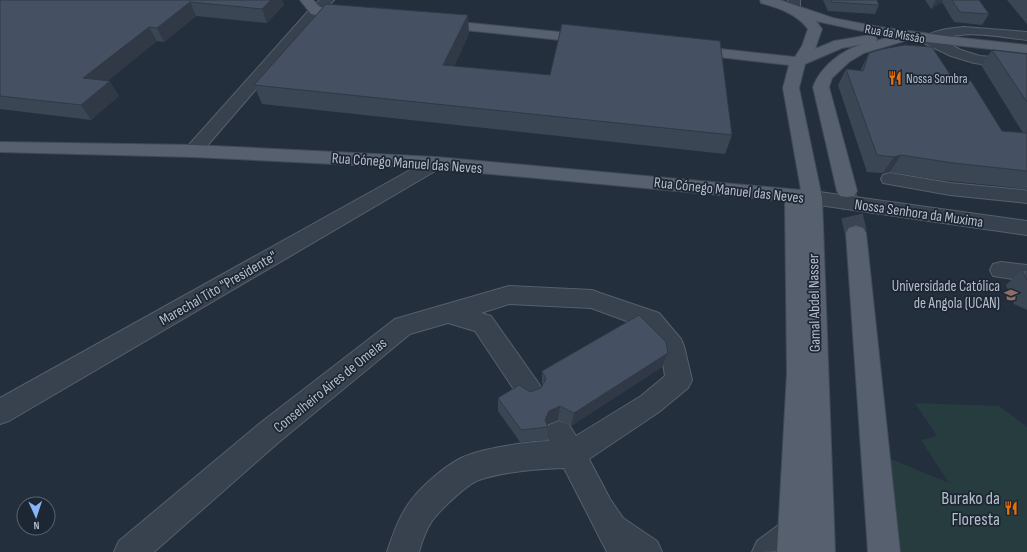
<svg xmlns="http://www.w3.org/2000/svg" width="1027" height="552" viewBox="0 0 1027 552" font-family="'Sofia Sans Condensed',sans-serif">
<rect width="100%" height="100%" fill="#242f3e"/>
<!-- green -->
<path fill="#263c3f" d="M 915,403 L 999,406 L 1027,427 L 1027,552 L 885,552 L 891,459 L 949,483 L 921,440 L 937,436 Z"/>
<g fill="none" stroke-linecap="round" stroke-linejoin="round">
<!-- major-tunnel-far1 -->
<path stroke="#3a4453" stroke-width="18" stroke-dasharray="18 9" stroke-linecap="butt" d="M 847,191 L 853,217"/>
<!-- major-tunnel -->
<path stroke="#3a4453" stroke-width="22" stroke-dasharray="22 11" stroke-linecap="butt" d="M 852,216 L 856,233"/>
<defs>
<path id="minor" d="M 320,0 L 334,0 L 321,14 L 199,155 L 193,157 L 187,155 L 184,151 L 187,147 L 311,8 Z
M 788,0 L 800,0 L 800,10 L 798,13 L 788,13 L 786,10 Z
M 964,27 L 1027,32 L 1027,40 C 1000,37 967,29 941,40 L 961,50 L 980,56 L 1027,60 L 1027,70 L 974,63 L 951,56 L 924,43 L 922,40 C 929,30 953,28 964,27 Z
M 436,157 L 442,159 L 445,163 L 442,167 L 9,421 L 0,424 L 0,398 L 430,159 Z
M 890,173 L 950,183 L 1024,190 L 1027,191 L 1027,203 L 950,195 L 883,183 L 881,179 L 883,175 Z
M 812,191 L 1027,221 L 1027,235 L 805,203 L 802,198 L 805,193 Z
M 1001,262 L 1027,265 L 1027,281 L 993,276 L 990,270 L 993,264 Z
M 509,286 L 592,290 L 600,293 L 659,313 L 681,339 L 684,346 L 692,380 L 688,388 L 659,412 L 589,459 L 610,499 L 623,518 L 657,541 L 662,552 L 607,552 L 564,468 C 536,469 506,471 479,480 C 467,484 439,511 432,521 C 426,530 422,541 419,552 L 387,552 C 393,534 400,514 412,499 C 424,484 444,467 461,458 C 481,448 527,442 549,441 L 545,434 L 549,425 L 559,421 L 569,425 L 576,436 L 641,396 L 665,376 L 661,350 L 643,327 L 591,308 L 509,304 L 481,313 L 491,316 L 539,384 L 543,392 L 539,400 L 530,404 L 521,400 L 475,331 L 448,323 L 410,334 L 279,442 L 154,552 L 114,552 L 119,541 L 259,424 L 395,319 Z
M 795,517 L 806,521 L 810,532 C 799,552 778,552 752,552 L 757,541 L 784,521 Z"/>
<path id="major" d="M 300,0 L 313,0 L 320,7 L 350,10 L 355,11 L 357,14 L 355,17 L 350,18 L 316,15 L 311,14 Z
M 760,0 L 780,0 L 833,18 L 879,27 L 953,37 L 1027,45 L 1027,53 L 908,40 L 864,53 L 849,62 L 832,78 L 829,87 L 857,191 L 854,196 L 847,197 L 840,196 L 837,191 L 813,87 C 821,66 842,50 863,44 L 842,48 L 805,64 L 799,88 L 822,198 L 835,552 L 777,552 L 787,373 L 785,201 L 436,169 L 193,157 L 0,152 L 0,142 L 193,145 L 436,157 L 801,190 L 783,88 L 789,65 L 693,54 L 688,53 L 686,50 L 688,47 L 693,46 L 795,57 L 802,46 L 808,29 C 797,14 779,8 761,3 ZM 816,21 L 889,37 L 876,41 L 877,39 L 875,36 L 870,35 L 834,41 L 815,49 L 822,29 Z
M 440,20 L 589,35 L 594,36 L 596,39 L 594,42 L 589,43 L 435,27 L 433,24 L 435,21 Z
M 856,226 L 863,228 L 866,233 L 900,552 L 868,552 L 846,233 L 849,228 Z"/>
</defs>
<!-- minor casing -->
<use href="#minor" stroke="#565f6c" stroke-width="2"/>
<!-- major casing -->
<use href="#major" stroke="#414a57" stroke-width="2"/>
<!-- minor -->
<use href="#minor" fill="#38414e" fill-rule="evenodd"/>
<!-- major -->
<use href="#major" fill="#56606e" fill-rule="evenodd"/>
</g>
<!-- wall -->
<path fill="#3b4654" d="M 0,0 L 282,0 L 284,5 L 267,23 L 196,16 L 164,42 L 157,41 L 107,81 L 119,96 L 91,120 L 0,109 Z
M 823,0 L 877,0 L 879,5 L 875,14 L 828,11 Z
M 925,0 L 979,0 L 989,14 L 982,25 L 954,22 L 942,2 L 931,9 Z
M 1007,0 L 1027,0 L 1027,24 Z
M 469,34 L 454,66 L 732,135 L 725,154 L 262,104 L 254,85 Z
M 992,50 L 1027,54 L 1027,189 L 940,180 L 890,172 L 883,173 L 867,172 L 838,85 L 846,69 L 860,71 L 869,53 L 953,79 L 1002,131 L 1023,133 L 981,65 Z
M 1022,270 L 1027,270 L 1027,310 L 1014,304 L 1006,285 Z
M 668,353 L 662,367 L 571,426 L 558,420 L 548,424 L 547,440 L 520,442 L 498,411 L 498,398 L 530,392 L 541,388 L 542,386 L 542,371 Z"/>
<!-- shaded-wall -->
<path fill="#303945" d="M 271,0 L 282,0 L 284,5 L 267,23 L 262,9 Z
M 936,0 L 943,0 L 942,2 L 931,9 Z
M 190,2 L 196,16 L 164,42 L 157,28 Z
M 468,15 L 469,34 L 445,84 L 443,65 Z
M 149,27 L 157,41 L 93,93 L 83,78 Z
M 110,81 L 119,96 L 91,120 L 81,105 Z
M 901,155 L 890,172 L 883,173 L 894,157 Z
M 668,353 L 662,367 L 571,426 L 574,413 Z
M 560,406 L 558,420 L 548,424 L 546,427 L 545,420 L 549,411 Z"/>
<!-- building -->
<path fill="#455162" stroke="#303945" d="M 0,0 L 271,0 L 262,9 L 190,2 L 157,28 L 149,27 L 83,78 L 110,81 L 81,105 L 0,96 Z
M 831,0 L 877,0 L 879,5 L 831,2 Z
M 952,0 L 979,0 L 989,14 L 960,12 Z
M 326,4 L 468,15 L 443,65 L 550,75 L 562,24 L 720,41 L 732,135 L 254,85 Z
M 905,45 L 932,47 L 953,79 L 971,81 L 1002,131 L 1027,133 L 1027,171 L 953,163 L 901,155 L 894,157 L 877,155 L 846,69 L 863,71 L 869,53 L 882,49 Z
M 992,50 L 1027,54 L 1027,102 Z
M 1022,270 L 1027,270 L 1027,280 Z
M 639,315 L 666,342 L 668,353 L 574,413 L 560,406 L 549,411 L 545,420 L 548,427 L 521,430 L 498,398 L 519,385 L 530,392 L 541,388 L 546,379 L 542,371 Z"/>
<!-- icons -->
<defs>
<symbol id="restaurant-bare" viewBox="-9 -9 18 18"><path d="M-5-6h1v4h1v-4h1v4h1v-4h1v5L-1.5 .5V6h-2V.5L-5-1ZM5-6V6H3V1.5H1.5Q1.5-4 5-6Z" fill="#e8710a" stroke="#1d2633" stroke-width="2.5" paint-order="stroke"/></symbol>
<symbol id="university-bare" viewBox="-9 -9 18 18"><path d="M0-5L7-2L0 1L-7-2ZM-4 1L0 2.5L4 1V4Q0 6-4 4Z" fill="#8d6e63" stroke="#1d2633" stroke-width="2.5" paint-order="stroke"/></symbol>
</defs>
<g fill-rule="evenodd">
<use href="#restaurant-bare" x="885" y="68" width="20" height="20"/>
<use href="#university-bare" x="1001" y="285" width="20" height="20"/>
<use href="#restaurant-bare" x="1001" y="498" width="20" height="20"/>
</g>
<g text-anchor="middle" stroke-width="3.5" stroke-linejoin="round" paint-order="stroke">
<!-- far-street labels -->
<g font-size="13" fill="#b4bcc9" stroke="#1d2633">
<text transform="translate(895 33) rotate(10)" y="5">Rua da Missão</text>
</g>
<!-- far-poi labels -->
<g font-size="13" fill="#b4bcc9" stroke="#1d2633" text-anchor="start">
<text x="906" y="83">Nossa Sombra</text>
</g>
<!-- street labels -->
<g font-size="15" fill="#b4bcc9" stroke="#1d2633">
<text transform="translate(407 163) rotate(4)" y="5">Rua Cónego Manuel das Neves</text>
<text transform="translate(729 190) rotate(6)" y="5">Rua Cónego Manuel das Neves</text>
<text transform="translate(919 213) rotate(8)" y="5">Nossa Senhora da Muxima</text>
<text transform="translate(218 288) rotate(-30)" y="5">Marechal Tito "Presidente"</text>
<text transform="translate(814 303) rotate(-91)" y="5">Gamal Abdel Nasser</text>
<text transform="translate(330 385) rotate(-39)" y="5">Conselheiro Aires de Omelas</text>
</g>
<!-- poi labels -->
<g font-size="15" fill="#b4bcc9" stroke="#1d2633" text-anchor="end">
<text x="1000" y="291">Universidade Católica<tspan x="1000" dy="17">de Angola (UCAN)</tspan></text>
</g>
<!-- near-poi labels -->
<g font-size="18" fill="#b4bcc9" stroke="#1d2633" text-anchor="end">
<text x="1000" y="504">Burako da<tspan x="1000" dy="21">Floresta</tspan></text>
</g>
</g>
<!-- north arrow -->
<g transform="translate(36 516) rotate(177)"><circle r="19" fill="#1d2633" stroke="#59626f"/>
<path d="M0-3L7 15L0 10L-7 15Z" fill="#8ab4f8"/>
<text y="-6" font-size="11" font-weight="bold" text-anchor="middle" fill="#b4bcc9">N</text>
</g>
</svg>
